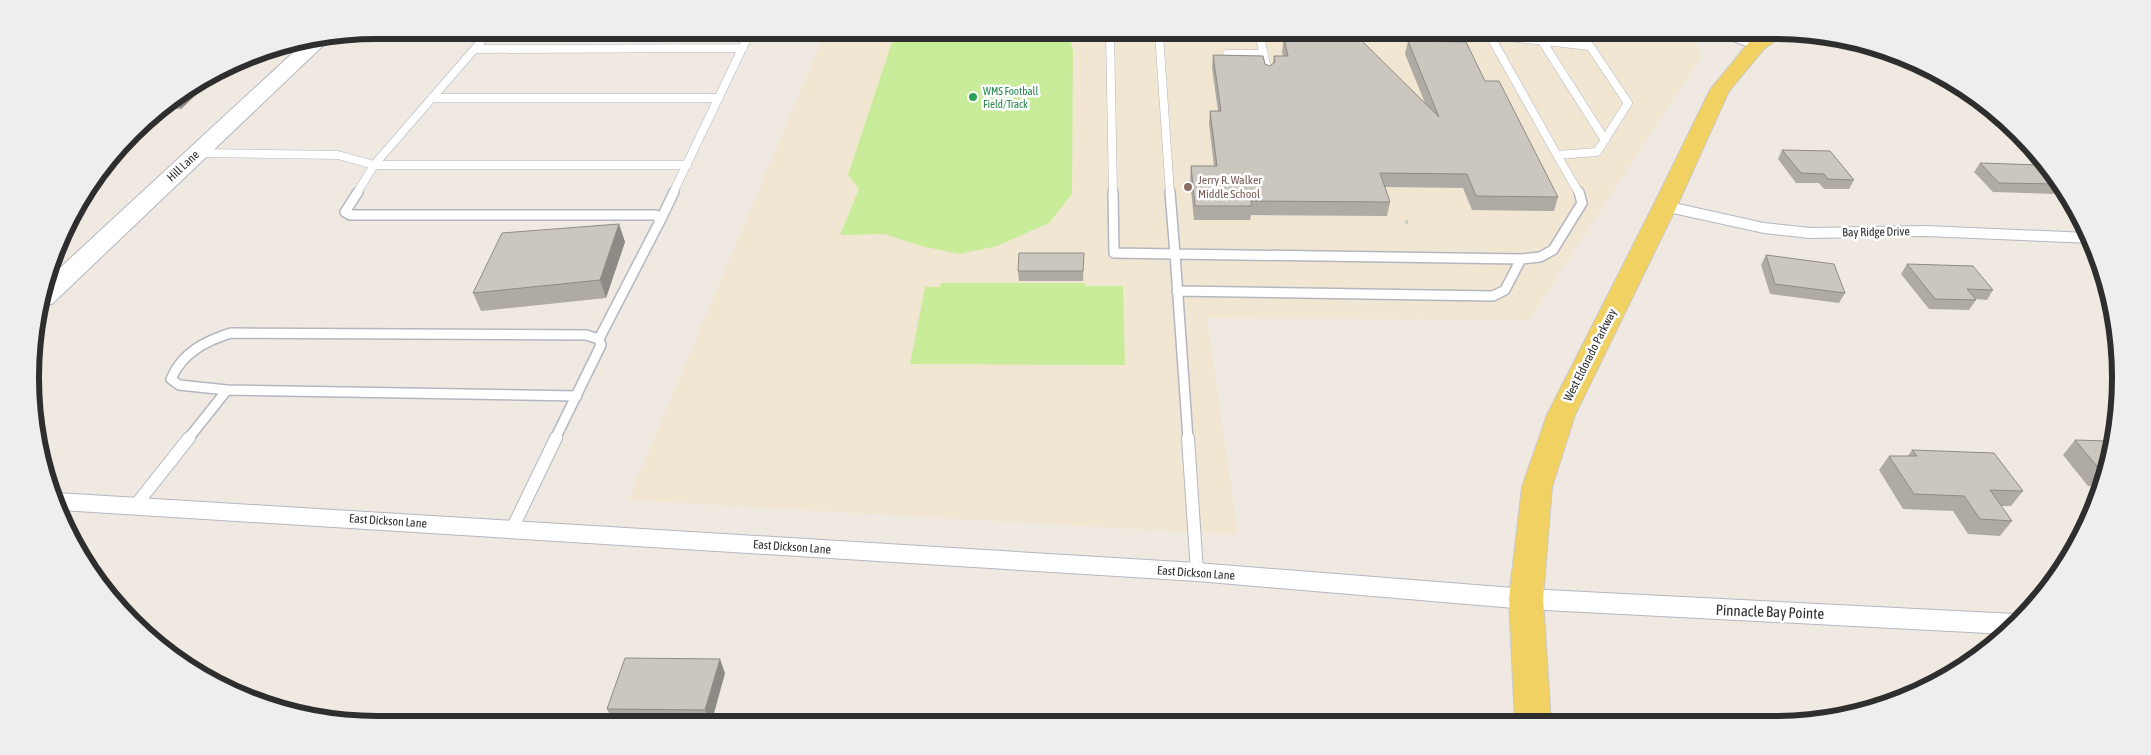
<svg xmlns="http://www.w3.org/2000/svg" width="2151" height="755" viewBox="0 0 2151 755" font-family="'Asap Condensed',sans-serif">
<rect width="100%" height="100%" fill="#efe9e1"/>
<!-- education -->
<path fill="#f0e6d1" d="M 826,30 L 1674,30 L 1696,41 L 1701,57 L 1529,320 L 1207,318 L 1238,535 L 628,500 Z"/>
<!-- pitch -->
<path fill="#c9ec9a" d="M 896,30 L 1059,30 L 1070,39 L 1073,51 L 1072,194 L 1049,223 L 997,246 L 959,254 L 921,246 L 884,234 L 840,235 L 859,189 L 848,175 Z
M 941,283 L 1085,283 L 1085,286 L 1123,286 L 1125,365 L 910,364 L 925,287 L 940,287 Z"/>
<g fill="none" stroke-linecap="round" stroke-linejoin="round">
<defs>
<path id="lane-far2" d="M 1488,32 L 1557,155
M 1259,34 L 1268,73
M 1542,41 L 1605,140
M 475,49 L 743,48
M 1227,54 L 1264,54
M 432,98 L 719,98
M 198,153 L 338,155 L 374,165 L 357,193
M 374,165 L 687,165
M 374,165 L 491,30
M 673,193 L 751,30
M 1113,193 L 1110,34 L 1113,30
M 1170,193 L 1159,34 L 1489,35 L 1590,46 L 1628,103 L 1597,152 L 1557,155 L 1579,193"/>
<path id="lane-far1" d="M 358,192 L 345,212 L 350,215 L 656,215 L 660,221 L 599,339
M 1113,192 L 1114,253 L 1175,254
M 1170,192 L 1175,254
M 660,221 L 674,192
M 1175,254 L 1521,259 L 1540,257 L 1553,250 L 1582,203 L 1579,192
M 1175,254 L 1188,439
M 1177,291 L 1493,296 L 1505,290 L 1521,259
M 227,390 L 577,396
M 188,439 L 227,390 L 179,385 L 171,379 C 182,353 205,341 231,333 L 586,335 L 599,339 L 601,345 L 555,439"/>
<path id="lane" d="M 1188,438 L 1197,572
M 135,506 L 189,438
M 512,529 L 556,438"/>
<path id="street" d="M 1709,30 L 1729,30 L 1762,42 L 1764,45 L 1757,49 L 1752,48 L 1711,33 Z
M 1665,201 L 1764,223 L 1810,228 L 1925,226 L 2088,233 L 2092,243 L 1925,236 L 1810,238 L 1764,233 L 1659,210 L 1657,206 L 1659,202 Z
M 57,493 L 1197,563 L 1526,589 L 2015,614 L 2021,616 L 2007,634 L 1526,609 L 1197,581 L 61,510 L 54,494 Z"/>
<path id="secondary" d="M 332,34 L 330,39 L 52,304 L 41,305 L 49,278 L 310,37 Z"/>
<path id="primary" d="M 1767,30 L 1787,32 L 1764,49 L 1729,91 L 1677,206 L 1575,415 L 1552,487 L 1543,599 L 1551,723 L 1515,723 L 1509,599 L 1522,487 L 1547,415 L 1653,206 L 1710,90 L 1750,41 Z"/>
</defs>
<!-- lane-far2 casing -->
<use href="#lane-far2" stroke="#b4b7c1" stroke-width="9"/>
<!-- lane-far1 casing -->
<use href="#lane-far1" stroke="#b4b7c1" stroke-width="12"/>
<!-- lane casing -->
<use href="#lane" stroke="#b4b7c1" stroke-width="14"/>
<!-- street casing -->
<use href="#street" stroke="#b4b7c1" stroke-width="2"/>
<!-- secondary casing -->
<use href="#secondary" stroke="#b4b7c1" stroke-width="2"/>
<!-- primary casing -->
<use href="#primary" stroke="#c9c9c9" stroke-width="2"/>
<!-- path -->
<path stroke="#c9c9c9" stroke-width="3" stroke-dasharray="4 2.5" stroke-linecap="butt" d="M 1406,220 L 1408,226"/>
<!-- lane-far2 -->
<use href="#lane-far2" stroke="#fff" stroke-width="8"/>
<!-- lane-far1 -->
<use href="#lane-far1" stroke="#fff" stroke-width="9"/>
<!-- lane -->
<use href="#lane" stroke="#fff" stroke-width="12"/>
<!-- street -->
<use href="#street" fill="#fff" fill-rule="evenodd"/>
<!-- secondary -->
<use href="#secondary" fill="#fff" fill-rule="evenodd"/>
<!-- primary -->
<use href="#primary" fill="#f2d163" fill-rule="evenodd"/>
</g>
<!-- wall -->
<path fill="#afaba4" d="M 1284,38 L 1425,103 L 1405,54 L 1408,41 L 1485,81 L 1558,197 L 1554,211 L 1472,210 L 1463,188 L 1385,187 L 1390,202 L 1387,216 L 1251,215 L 1250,220 L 1194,220 L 1190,180 L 1191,166 L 1214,166 L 1209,124 L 1210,111 L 1218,111 L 1212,68 L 1213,55 L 1265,64 L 1270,66 L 1273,63 L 1274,56 L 1283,56 L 1282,51 Z
M 197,86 L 200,91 L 181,109 L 160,109 Z
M 1782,150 L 1854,180 L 1849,189 L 1824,189 L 1819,183 L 1796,183 L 1778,159 Z
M 1980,163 L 2059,184 L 2053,194 L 1993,192 L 1974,172 Z
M 619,224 L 625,242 L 606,298 L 481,311 L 473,293 Z
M 1084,253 L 1083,281 L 1019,281 L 1018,271 Z
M 1766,255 L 1845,293 L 1839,303 L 1770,294 L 1761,265 Z
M 1907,264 L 1993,290 L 1987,300 L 1975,299 L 1976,300 L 1969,310 L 1929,309 L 1901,274 Z
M 2075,440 L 2109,467 L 2101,486 L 2088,486 L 2063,455 Z
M 1912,450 L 2023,491 L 2011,506 L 2001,506 L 2012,521 L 2000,536 L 1968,534 L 1953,511 L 1903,509 L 1879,470 L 1889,456 L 1908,456 Z
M 725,673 L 711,724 L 614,723 L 607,709 Z"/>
<!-- shaded-wall -->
<path fill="#8e8b86" d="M 197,86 L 200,91 L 181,109 L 176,100 Z
M 619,224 L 625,242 L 606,298 L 600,280 Z
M 720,659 L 725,673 L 711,724 L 705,710 Z"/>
<!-- building -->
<path fill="#cbc7bf" stroke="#8e8b86" d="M 1284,38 L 1360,39 L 1439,117 L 1408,41 L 1466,42 L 1485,81 L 1499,81 L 1558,197 L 1476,196 L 1467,174 L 1380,173 L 1390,202 L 1251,201 L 1252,206 L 1195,206 L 1191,166 L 1217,166 L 1210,111 L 1221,111 L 1213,55 L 1263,56 L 1265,64 L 1270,66 L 1275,62 L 1274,56 L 1288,56 Z
M 1782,150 L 1830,151 L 1854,180 L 1828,179 L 1824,174 L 1801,173 Z
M 1980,163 L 2039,165 L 2059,184 L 1999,183 Z
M 619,224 L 600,280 L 473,293 L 502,233 Z
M 1019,253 L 1084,253 L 1083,271 L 1018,271 Z
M 1766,255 L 1834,264 L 1845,293 L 1775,284 Z
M 1907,264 L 1973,266 L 1993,290 L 1967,289 L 1976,300 L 1935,299 Z
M 2075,440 L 2109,441 L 2113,445 L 2109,467 L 2108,471 L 2101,471 Z
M 1912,450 L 1994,453 L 2023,491 L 1990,490 L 2012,521 L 1980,519 L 1964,496 L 1914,494 L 1889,456 L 1917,456 Z
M 625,658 L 720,659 L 705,710 L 607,709 Z"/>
<!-- markers -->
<circle fill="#2e9e5b" stroke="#fff" stroke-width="2" cx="973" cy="97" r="5"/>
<circle fill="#8d6e63" stroke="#fff" stroke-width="2" cx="1188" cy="187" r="5"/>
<g text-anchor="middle" stroke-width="5" stroke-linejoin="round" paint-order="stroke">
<!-- far-leisure labels -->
<g font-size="11" fill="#27864d" stroke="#fff" text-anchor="start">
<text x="983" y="95">WMS Football<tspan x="983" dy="13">Field/Track</tspan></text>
</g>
<!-- street labels -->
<g font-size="12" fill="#2e2e2e" stroke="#fff">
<text transform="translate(183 166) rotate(-43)" y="4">Hill Lane</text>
<text transform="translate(1876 232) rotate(-1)" y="4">Bay Ridge Drive</text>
<text transform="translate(1590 355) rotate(-63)" y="4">West Eldorado Parkway</text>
<text transform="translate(388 521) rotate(4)" y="4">East Dickson Lane</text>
<text transform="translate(792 547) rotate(4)" y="4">East Dickson Lane</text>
<text transform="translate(1196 573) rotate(4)" y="4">East Dickson Lane</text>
</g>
<!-- education labels -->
<g font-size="12" fill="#785e54" stroke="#fff" text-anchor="start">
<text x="1198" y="184">Jerry R. Walker<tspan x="1198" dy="14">Middle School</tspan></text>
</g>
<!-- near-street labels -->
<g font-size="15" fill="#2e2e2e" stroke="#fff">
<text transform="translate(1770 612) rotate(2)" y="5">Pinnacle Bay Pointe</text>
</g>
</g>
<!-- crop -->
<path d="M0 0H2151V755H0ZM377 39H1774A338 338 0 0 1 2112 377V378A338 338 0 0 1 1774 716H377A338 338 0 0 1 39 378V377A338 338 0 0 1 377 39Z" fill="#eee" fill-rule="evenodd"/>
<path fill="none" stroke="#2e2e2e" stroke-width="6" d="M377 39H1774A338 338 0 0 1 2112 377V378A338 338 0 0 1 1774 716H377A338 338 0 0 1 39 378V377A338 338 0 0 1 377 39Z"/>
</svg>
